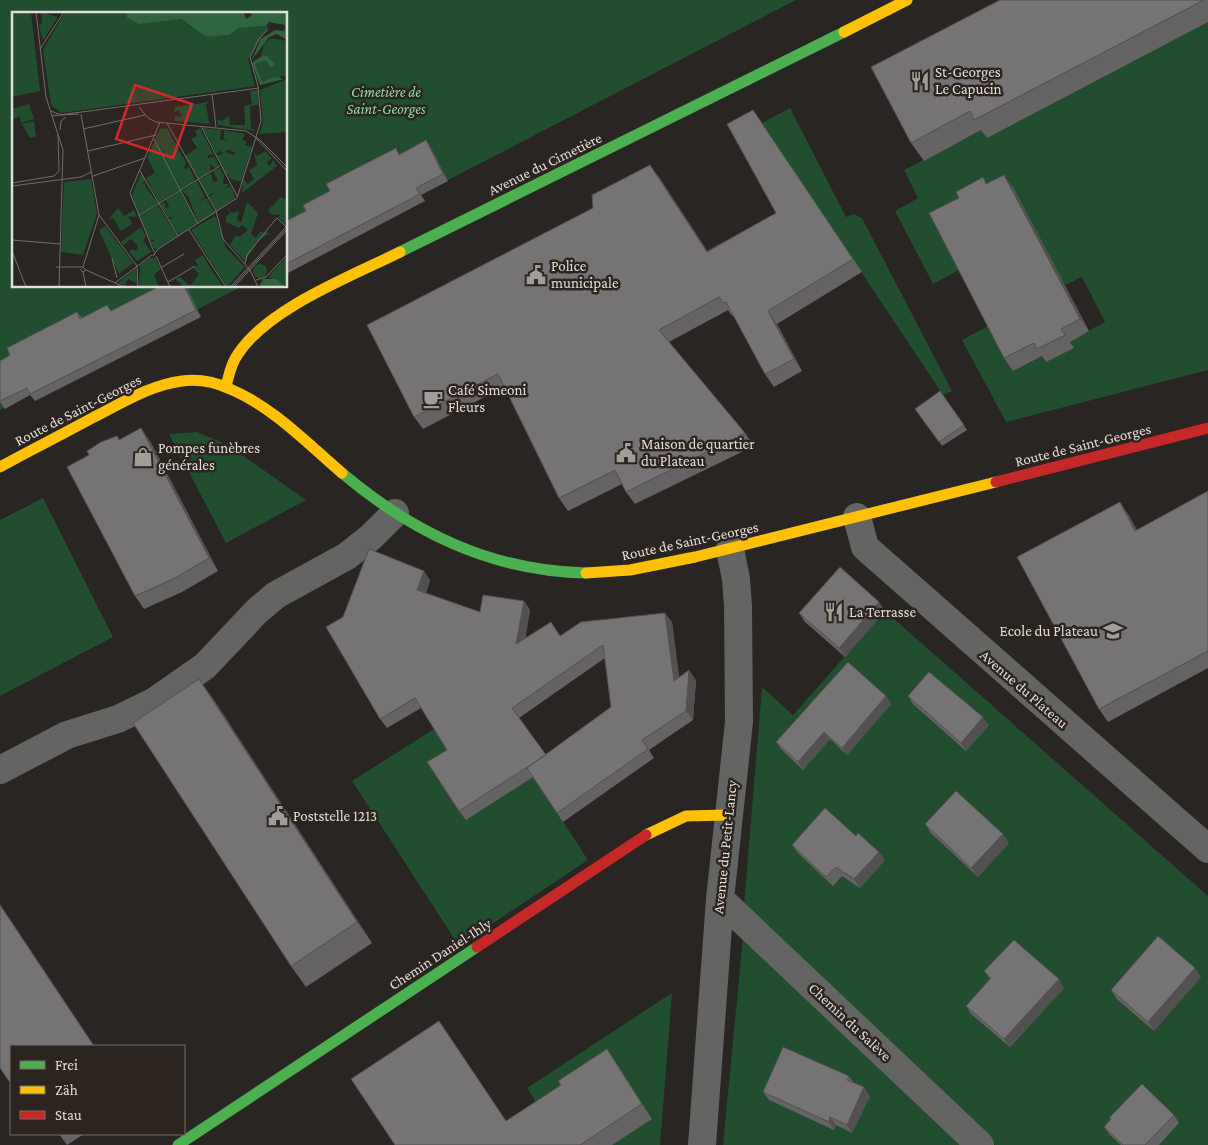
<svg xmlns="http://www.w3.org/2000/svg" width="1208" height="1145" viewBox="0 0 1208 1145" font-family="'Crimson Pro',serif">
<rect width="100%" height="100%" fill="#282522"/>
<!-- green -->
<path fill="#214e2e" d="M 0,0 L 796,0 L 286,264 L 286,14 L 14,14 L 14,286 L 243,286 L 0,410 Z
M 1208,12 L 1208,370 L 1006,422 L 962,340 L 990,325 L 1013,371 L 1105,322 L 1082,277 L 1065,285 L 1051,260 L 961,269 L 933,284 L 895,211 L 918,198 L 904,170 Z
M 790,108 L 846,217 L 854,214 L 862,218 L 952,391 L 943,395 L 762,123 Z
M 197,432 L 228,445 L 306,500 L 226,543 L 169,434 Z
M 43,498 L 113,637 L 0,696 L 0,520 Z
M 885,611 L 1208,896 L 1208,1145 L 995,1145 L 744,905 L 762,687 L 793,715 Z
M 483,698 L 588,860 L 459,946 L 352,781 Z
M 743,937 L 964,1145 L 723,1145 Z
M 672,993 L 660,1145 L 563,1145 L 527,1088 Z"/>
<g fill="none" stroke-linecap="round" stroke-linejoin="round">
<!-- street -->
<path stroke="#646462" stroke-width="28" d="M 857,517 L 865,547 L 1208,849
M 0,770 L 67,735 L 118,719 L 155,701 L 205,666 L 257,611 L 276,595 L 347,556 L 371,537 L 395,513
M 720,899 L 980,1145
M 702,1145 L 720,899 L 739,722 L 738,606 L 736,579 L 730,549"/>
<!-- fast -->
<path stroke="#4caf50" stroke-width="11" d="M 400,252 L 844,32
M 342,473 C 413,533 492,571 586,573
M 178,1145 L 477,947"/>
<!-- slow -->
<path stroke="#ffc107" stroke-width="11" d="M 844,32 L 907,0
M 226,386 C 229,375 231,363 238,354 C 268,308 352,276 400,252
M 0,467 C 31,450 63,434 94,417 C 122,403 150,385 182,381 C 198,379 215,382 230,389 C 273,407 307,443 342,473
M 586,573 L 630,570 L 695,557 L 996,482
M 646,835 L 686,816 L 727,815"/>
<!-- jam -->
<path stroke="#c62828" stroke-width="11" d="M 996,482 L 1208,428
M 477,947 L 646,835"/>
</g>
<!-- wall -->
<path fill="#656364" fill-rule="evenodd" d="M 1000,0 L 1208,0 L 1208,22 L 987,138 L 981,130 L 924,161 L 911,143 Z
M 753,110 L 862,272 L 777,324 L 802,371 L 774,387 L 765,374 L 733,315 L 732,316 L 728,310 L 669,342 L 745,433 L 754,446 L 635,504 L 626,492 L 622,484 L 568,511 L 559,498 L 504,387 L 423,429 L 414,417 L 659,177 L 707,251 L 776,213 Z
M 426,140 L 431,148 L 448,181 L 421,195 L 425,201 L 286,274 L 286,221 L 306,211 L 330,191 Z
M 983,177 L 987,184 L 1013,187 L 1089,331 L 1070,342 L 1074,348 L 1046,362 L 1042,356 L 1013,371 L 1004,358 L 959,198 Z
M 160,286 L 186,286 L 201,317 L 35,401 L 30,395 L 5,409 L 0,402 L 0,361 L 10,355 L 77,312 L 82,318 L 111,311 Z
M 940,391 L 967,430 L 942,446 L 915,409 Z
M 117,436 L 120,440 L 150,441 L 218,571 L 182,592 L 144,609 L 135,596 L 89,455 Z
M 1208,491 L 1208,668 L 1108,722 L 1099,709 L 1128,514 L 1137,530 Z
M 430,580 L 426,593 L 480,612 L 524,601 L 530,610 L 525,638 L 560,635 L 672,622 L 679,677 L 696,680 L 693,720 L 649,750 L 654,758 L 563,822 L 533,777 L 466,820 L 459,811 L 447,750 L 421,708 L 387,728 L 380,719 L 343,617 ZM 605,658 L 611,707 L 546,755 L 519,718 Z
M 879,602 L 885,611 L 845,657 L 805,622 L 799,613 Z
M 886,696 L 891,704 L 847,755 L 830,739 L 803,770 L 781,749 L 776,742 Z
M 908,696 L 989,725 L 966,751 L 913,704 Z
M 214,700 L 372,943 L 306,987 L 291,966 Z
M 925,824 L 1009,843 L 978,877 L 931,833 Z
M 856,836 L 879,852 L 885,860 L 860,888 L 842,876 L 833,886 L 798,853 L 792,845 Z
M 984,971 L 1064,988 L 1010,1047 L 971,1014 L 966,1006 L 990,979 Z
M 1201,977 L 1154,1031 L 1117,999 L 1111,990 Z
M 449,1036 L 506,1121 L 561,1085 L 607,1049 L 652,1119 L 612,1145 L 395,1145 Z
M 849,1076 L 853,1082 L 870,1096 L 852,1133 L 836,1125 L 834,1130 L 769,1100 L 763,1092 Z
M 1174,1115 L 1179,1123 L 1159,1145 L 1121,1145 L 1110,1135 L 1104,1127 L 1110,1120 L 1109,1118 Z
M 59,1134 L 84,1134 L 67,1145 Z"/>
<!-- shaded-wall -->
<path fill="#535051" d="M 426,140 L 431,148 L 448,181 L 443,174 Z
M 650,165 L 659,177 L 716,264 L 707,252 Z
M 1004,175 L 1013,187 L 1089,331 L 1080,319 Z
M 184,286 L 186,286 L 201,317 L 196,310 Z
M 768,311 L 777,324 L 802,371 L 794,359 Z
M 141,428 L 150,441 L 218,571 L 209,558 Z
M 1120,502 L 1128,514 L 1144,543 L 1135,531 Z
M 424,571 L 430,580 L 424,599 L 417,590 Z
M 524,601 L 530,610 L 523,654 L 516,644 Z
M 879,602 L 885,611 L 845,657 L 839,648 Z
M 665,613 L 672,622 L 681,690 L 674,681 Z
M 689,670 L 696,680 L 693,720 L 686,711 Z
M 199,679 L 214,700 L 372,943 L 357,922 Z
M 886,696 L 891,704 L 847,755 L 842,748 Z
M 983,717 L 989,725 L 966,751 L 961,743 Z
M 824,732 L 830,739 L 803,770 L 798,762 Z
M 1003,834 L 1009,843 L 978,877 L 971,868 Z
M 879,852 L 885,860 L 860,888 L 854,879 Z
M 0,904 L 95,1046 L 0,905 Z
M 1195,968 L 1201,977 L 1154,1031 L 1148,1022 Z
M 1059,979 L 1064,988 L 1010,1047 L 1004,1039 Z
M 607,1049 L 617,1064 L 652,1119 L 642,1104 Z
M 864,1087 L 870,1096 L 852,1133 L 847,1125 Z
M 830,1117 L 836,1125 L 834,1130 L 829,1122 Z"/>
<!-- building -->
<path fill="#767374" stroke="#535051" d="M 1000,0 L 1204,0 L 974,120 L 970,111 L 911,143 L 871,67 Z
M 753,110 L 853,259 L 768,311 L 794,359 L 765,374 L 726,302 L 723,303 L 719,297 L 659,330 L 745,433 L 626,492 L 615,470 L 559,498 L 498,374 L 414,417 L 367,325 L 593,208 L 592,195 L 650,165 L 707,252 L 776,213 L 727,124 Z
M 426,140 L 443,174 L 416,188 L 420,194 L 286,264 L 286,221 L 306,211 L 303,205 L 330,191 L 326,184 L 396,148 L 399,155 Z
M 1004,175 L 1080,319 L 1061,329 L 1065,335 L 1037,349 L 1034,343 L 1004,358 L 929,213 L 959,198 L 956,192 L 983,177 L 986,184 Z
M 160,286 L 184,286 L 196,310 L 30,394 L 27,388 L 0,401 L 0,361 L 10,355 L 7,348 L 77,312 L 80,319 L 107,305 L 111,311 Z
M 940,391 L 964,425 L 939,442 L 915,409 Z
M 141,428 L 209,558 L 173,579 L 135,596 L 67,467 L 89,455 L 87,451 L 101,442 L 117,436 L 119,440 Z
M 1208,491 L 1208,651 L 1099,709 L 1017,557 L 1120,502 L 1135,531 Z
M 369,549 L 424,571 L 417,590 L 480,612 L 483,595 L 524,601 L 516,644 L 551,622 L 560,636 L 581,622 L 665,613 L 674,681 L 689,670 L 686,711 L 642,740 L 648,749 L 557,813 L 527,768 L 611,707 L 603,645 L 512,708 L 546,755 L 459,811 L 427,762 L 447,750 L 415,698 L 380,719 L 326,627 L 343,617 Z
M 840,567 L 879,602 L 839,648 L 799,613 Z
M 848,662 L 886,696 L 842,748 L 824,732 L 798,762 L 776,742 Z
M 929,672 L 983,717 L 961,743 L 908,696 Z
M 199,679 L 357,922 L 291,966 L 133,723 Z
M 956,791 L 1003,834 L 971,868 L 925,824 Z
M 825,808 L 856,836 L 858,833 L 879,852 L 854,879 L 836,867 L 826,877 L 792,845 Z
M 0,905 L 94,1046 L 11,1046 L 11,1080 L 9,1081 L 0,1068 Z
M 1158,936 L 1195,968 L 1148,1022 L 1111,990 Z
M 1014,940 L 1059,979 L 1004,1039 L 966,1006 L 991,978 L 984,971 Z
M 439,1021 L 506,1121 L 561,1085 L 558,1081 L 607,1049 L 642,1104 L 580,1145 L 395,1145 L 351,1079 Z
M 783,1047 L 849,1076 L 847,1080 L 864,1087 L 847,1125 L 830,1117 L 829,1122 L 763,1092 Z
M 1142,1084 L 1174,1115 L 1145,1145 L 1123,1145 L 1104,1127 L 1111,1119 L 1109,1118 Z"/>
<!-- icons -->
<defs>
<symbol id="restaurant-bare" viewBox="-9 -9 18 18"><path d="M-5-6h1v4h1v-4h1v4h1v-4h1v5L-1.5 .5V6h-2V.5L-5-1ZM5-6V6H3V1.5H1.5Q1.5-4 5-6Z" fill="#a19d99" stroke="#2c241e" stroke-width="2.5" paint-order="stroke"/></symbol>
<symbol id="civic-bare" viewBox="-9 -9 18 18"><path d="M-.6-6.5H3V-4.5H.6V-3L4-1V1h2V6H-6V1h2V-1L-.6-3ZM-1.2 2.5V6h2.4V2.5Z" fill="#a19d99" stroke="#2c241e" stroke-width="2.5" paint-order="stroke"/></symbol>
<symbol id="cafe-bare" viewBox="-9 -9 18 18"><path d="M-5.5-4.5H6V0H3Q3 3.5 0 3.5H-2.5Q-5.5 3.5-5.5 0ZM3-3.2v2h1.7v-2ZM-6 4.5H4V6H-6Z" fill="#a19d99" stroke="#2c241e" stroke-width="2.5" paint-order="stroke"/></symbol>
<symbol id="shop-bare" viewBox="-9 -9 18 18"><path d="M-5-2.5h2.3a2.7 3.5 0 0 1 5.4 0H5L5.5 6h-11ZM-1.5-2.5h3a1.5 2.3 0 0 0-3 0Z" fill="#a19d99" stroke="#2c241e" stroke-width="2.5" paint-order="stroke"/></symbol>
<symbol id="school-bare" viewBox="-9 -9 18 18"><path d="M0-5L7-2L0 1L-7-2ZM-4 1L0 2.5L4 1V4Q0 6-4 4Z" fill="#a19d99" stroke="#2c241e" stroke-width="2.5" paint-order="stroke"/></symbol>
</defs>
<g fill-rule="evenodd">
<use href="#restaurant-bare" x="906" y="67" width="28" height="28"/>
<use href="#civic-bare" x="522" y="261" width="28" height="28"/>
<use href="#cafe-bare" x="419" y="385" width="28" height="28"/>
<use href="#civic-bare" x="612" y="439" width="28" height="28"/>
<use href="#shop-bare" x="129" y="443" width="28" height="28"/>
<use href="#restaurant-bare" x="820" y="598" width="28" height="28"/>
<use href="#school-bare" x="1099" y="617" width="28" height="28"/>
<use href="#civic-bare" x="264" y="802" width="28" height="28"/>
</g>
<g text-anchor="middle" stroke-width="5" stroke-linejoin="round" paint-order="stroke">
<!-- poi labels -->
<g font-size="15" fill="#e2ddd9" stroke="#2c241e" text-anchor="start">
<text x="935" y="77">St-Georges<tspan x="935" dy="17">Le Capucin</tspan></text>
<text x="551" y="271">Police<tspan x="551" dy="17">municipale</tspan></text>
<text x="448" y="395">Café Simeoni<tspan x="448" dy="17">Fleurs</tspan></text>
<text x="641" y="449">Maison de quartier<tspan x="641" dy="17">du Plateau</tspan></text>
<text x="158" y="453">Pompes funèbres<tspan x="158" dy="17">générales</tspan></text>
<text x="849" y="617">La Terrasse</text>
<text x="1098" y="636" text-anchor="end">Ecole du Plateau</text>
<text x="293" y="821">Poststelle 1213</text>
</g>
<!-- park labels -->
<g font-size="15" font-style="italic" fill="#88de9e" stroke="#2c241e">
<text x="386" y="97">Cimetière de<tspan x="386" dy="17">Saint-Georges</tspan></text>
</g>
<!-- street labels -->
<g font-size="15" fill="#e2ddd9" stroke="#2c241e">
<text transform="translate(545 164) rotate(-26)" y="5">Avenue du Cimetière</text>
<text transform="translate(78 410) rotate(-27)" y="5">Route de Saint-Georges</text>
<text transform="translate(1083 445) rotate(-14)" y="5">Route de Saint-Georges</text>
<text transform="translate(690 541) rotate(-12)" y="5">Route de Saint-Georges</text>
<text transform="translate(1024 689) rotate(41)" y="5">Avenue du Plateau</text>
<text transform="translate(725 847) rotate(-84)" y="5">Avenue du Petit-Lancy</text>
<text transform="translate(440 954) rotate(-33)" y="5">Chemin Daniel-Ihly</text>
<text transform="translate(850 1022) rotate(43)" y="5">Chemin du Salève</text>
</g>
</g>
<!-- overview -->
<g transform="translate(12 12)">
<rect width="275" height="275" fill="#282522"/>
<path d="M 0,0 L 19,0 L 28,79 L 0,85 ZM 29,0 L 46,5 L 31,29 L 27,13 L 30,11 ZM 53,0 L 114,0 L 115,6 L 122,9 L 168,7 L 194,25 L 218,23 L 226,16 L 257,14 L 236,47 L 243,74 L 49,101 L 39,93 L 31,38 ZM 259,26 L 275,29 L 275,65 L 269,64 L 267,68 L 248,73 L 241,49 L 249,44 L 252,32 ZM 275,67 L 275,120 L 247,122 L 251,111 L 248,78 ZM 246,78 L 246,93 L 238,94 L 239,117 L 243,117 L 242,119 L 206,113 L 205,107 L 210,109 L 217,104 L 218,113 L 233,113 L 232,94 L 240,92 L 238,79 ZM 197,90 L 194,93 L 197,110 L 200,112 L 163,109 L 163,104 L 170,105 L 167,98 L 162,101 L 163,95 ZM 17,92 L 22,107 L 9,111 L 8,105 L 0,107 L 0,97 ZM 22,109 L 24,124 L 18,126 L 10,112 ZM 155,116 L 174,151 L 172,155 L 174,158 L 176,154 L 184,168 L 169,177 L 143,127 L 148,117 ZM 188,116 L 202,143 L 197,142 L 195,146 L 203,145 L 207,154 L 203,156 L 198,152 L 199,159 L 186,167 L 173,144 L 185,136 L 179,127 L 185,124 L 183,119 ZM 191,116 L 209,118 L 208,128 L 216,128 L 212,127 L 212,118 L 233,122 L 230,127 L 235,130 L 233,133 L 240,135 L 229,170 L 216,166 L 217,162 L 214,164 L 205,144 L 213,140 L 222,143 L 223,140 L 217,139 L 222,136 L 209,141 L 207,138 L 205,143 ZM 143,129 L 168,177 L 147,190 L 134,166 L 143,161 L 135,145 ZM 253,139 L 260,146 L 255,150 L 258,154 L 261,148 L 265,154 L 230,181 L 231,167 L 236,172 L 242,167 L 237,158 L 245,153 L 242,140 L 245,144 ZM 208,156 L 212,163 L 211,172 L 218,172 L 212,177 L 219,174 L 223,186 L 205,199 L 197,185 L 204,179 L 196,184 L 187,168 L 199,161 L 201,170 L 206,169 L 201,159 ZM 129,162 L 133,168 L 130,172 L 134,171 L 133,174 L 146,191 L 127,203 L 120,183 ZM 79,167 L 85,201 L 71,243 L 49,240 L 52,170 ZM 185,169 L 193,185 L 186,190 L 194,186 L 203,201 L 186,211 L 176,184 L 170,179 ZM 168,179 L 185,211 L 167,223 L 157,208 L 162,204 L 157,206 L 148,192 L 153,190 L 154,196 L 157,195 L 154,188 ZM 269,185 L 275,188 L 273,213 L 267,206 L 268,202 L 260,203 L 256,198 ZM 235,190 L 246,201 L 239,222 L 243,226 L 248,220 L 258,221 L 246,229 L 233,249 L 218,233 L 224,223 L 227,225 L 236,218 L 230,213 L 227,216 L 214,210 L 214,205 L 218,201 L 215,195 L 220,201 L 227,199 L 225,207 L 229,211 ZM 146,193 L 165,224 L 143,238 L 139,231 L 143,227 L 138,229 L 128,204 ZM 106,196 L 112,204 L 122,198 L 125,205 L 116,204 L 120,212 L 109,219 L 101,206 L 97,207 ZM 203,204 L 214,236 L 233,255 L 215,275 L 179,218 ZM 93,214 L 121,251 L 107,262 L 87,218 ZM 129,215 L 134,225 L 131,228 L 139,240 L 125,249 L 117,240 L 121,237 L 124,239 L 126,234 L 119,227 L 112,233 L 109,230 ZM 191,243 L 202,262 L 212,275 L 171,274 L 163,267 L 168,265 L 178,274 L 187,262 L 181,256 L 186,253 L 183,248 ZM 275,245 L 275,274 L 256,265 ZM 138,246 L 143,246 L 149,257 L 142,263 L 147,275 L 127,275 L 128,253 ZM241 259a7 7 0 1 1 14 0a7 7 0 1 1-14 0ZM 124,256 L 125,272 L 116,267 L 113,274 L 106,271 Z" fill="#214e2e"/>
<path d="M 114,0 L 232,0 L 234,7 L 240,3 L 237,0 L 275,0 L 275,28 L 265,22 L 257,25 L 239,49 L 249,27 L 263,18 L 272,19 L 273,13 L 257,10 L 254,14 L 226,16 L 218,23 L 194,25 L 169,7 L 127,12 L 115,6 ZM 253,43 L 263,52 L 259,56 L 254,48 L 243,52 L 250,70 L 262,65 L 272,67 L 248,73 L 240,51 ZM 251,267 L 264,267 L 274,275 L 260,275 L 260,272 L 259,275 L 247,275 Z" fill="#30643f"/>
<path fill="none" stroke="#726f6b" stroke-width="1" d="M 24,0 L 34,85 L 51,138 L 47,275M 28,37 L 52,0M 200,82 L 204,115M 127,95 L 136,106 L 144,110 L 234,119 L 248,128 L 275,155M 39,99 L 49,103 L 67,102M 69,102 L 87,203 L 125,254 L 126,275M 40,104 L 247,76M 155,111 L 204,199 L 211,227 L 238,258 L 246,275M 189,114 L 225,184M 71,117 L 133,103M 48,118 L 49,109 L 54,105M 46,122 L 47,159M 244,126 L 275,159M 142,127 L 186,212M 76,139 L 144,123M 128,159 L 166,224M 81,164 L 133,146M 0,171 L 42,164 L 47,159M 0,174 L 69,165 L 79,160M 126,204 L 208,154M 177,218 L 214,275M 0,228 L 48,232M 0,239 L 14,275M 142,240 L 118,181 L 148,110M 143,241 L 141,244 L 146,237 L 225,186 L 249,109 L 246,74 L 238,45 L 247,27 L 256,17M 144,244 L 158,275M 100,246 L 105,266M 233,252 L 235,243 L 263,208 L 265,206 L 274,215M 44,255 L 71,255 L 74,258 L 71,260 L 68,257M 71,255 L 87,203M 150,255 L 172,242M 74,258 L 112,275M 71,260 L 74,275M 244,268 L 254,265 L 275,243M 156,270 L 183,254M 103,271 L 140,243M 218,275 L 275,214M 220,275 L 275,216M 222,275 L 275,218"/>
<path fill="#d62828" fill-opacity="0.15" stroke="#d62828" stroke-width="2.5" d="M 123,73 L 180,92 L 161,146 L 104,127 Z"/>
<rect width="275" height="275" fill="none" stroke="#e2ddd9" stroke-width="2.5"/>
</g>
<!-- legend -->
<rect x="10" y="1045" width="175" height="90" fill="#2c241e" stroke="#756e69"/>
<rect x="20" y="1061" width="25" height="8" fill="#4caf50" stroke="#756e69"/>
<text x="55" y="1070" font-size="15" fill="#e2ddd9">Frei</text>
<rect x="20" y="1086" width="25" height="8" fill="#ffc107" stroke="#756e69"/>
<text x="55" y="1095" font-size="15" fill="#e2ddd9">Zäh</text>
<rect x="20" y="1111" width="25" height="8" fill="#c62828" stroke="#756e69"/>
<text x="55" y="1120" font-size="15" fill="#e2ddd9">Stau</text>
</svg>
